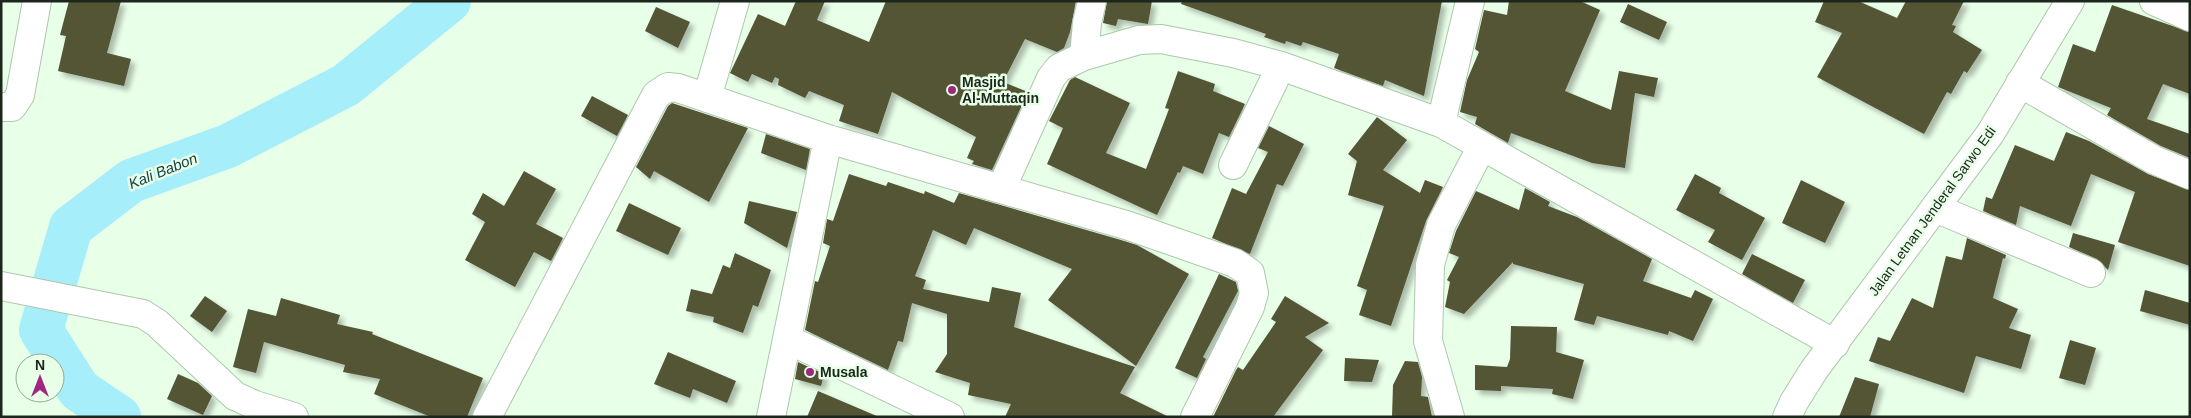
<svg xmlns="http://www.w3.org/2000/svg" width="2191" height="418" viewBox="0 0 2191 418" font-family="Arial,sans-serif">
<defs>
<filter id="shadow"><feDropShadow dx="4.5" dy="4.5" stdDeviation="2.5" flood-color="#0004"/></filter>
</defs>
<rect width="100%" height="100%" fill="#e8ffe8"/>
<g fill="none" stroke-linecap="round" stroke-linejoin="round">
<!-- river -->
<path stroke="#a7eefb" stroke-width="44" d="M 119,417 L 79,390 L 41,330 L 71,227 L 131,181 L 228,146 L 346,85 L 449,1"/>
</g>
<!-- building -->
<path fill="#525536" filter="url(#shadow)" d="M 69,1 L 121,1 L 107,53 L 131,59 L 124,86 L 58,71 L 66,36 L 60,35 Z
M 796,1 L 825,1 L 817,20 L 869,42 L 886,1 L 1076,1 L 1070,32 L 1064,48 L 1057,52 L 1025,39 L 1003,82 L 1028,92 L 992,170 L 972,164 L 974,161 L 967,158 L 976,137 L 892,92 L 878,134 L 839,121 L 844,105 L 809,91 L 805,98 L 778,85 L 779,79 L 775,77 L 772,83 L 752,74 L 748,82 L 730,73 L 758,14 L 785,26 Z
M 1107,1 L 1152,1 L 1148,24 L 1118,19 L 1116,26 L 1103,23 Z
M 1182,1 L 1442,1 L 1424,96 L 1385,80 L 1383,86 L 1334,68 L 1339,54 L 1303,42 L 1301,46 L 1286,41 L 1285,44 L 1264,37 L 1266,34 L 1181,4 Z
M 1509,1 L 1580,1 L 1600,10 L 1565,91 L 1611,110 L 1619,71 L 1658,78 L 1654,97 L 1635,93 L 1625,168 L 1592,163 L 1511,133 L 1508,143 L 1475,124 L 1477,117 L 1460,112 L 1467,80 L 1479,52 L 1475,49 L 1484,10 L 1507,15 Z
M 1824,1 L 1858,1 L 1897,18 L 1906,1 L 1964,1 L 1952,25 L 1956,26 L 1953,32 L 1982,50 L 1967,73 L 1964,71 L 1951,94 L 1947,92 L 1924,134 L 1817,77 L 1842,33 L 1815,22 Z
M 1628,4 L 1667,22 L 1659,40 L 1620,22 Z
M 2112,5 L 2190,32 L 2190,94 L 2163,84 L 2147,119 L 2190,134 L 2190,158 L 2161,146 L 2107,115 L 2111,108 L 2058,87 L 2073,44 L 2095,52 Z
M 656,7 L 690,22 L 678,48 L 645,31 Z
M 1178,71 L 1215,84 L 1213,91 L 1245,104 L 1229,137 L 1219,133 L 1203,174 L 1183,166 L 1180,173 L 1178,172 L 1157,215 L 1047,164 L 1063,128 L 1049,121 L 1070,80 L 1075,77 L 1130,103 L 1106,153 L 1146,169 L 1169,109 L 1165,108 Z
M 592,96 L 628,115 L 617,136 L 581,116 Z
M 672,103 L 748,128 L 709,202 L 654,171 L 650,179 L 636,167 L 668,106 Z
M 1377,117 L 1407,140 L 1383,170 L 1420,193 L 1425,180 L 1443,187 L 1426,221 L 1391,326 L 1359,315 L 1367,290 L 1357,286 L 1384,206 L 1348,195 L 1357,161 L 1348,154 Z
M 1269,126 L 1304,144 L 1283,186 L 1277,184 L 1250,254 L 1212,238 L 1232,188 L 1246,194 L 1268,152 L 1258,148 Z
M 2066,132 L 2089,141 L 2148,174 L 2190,190 L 2190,266 L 2118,242 L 2135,192 L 2091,174 L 2071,226 L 2020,206 L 2016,225 L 1983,211 L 1986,197 L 1992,199 L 2015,145 L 2054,161 Z
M 766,134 L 810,149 L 806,170 L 761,153 Z
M 524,171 L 556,189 L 536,224 L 563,238 L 551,261 L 534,252 L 515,287 L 465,260 L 485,222 L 472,214 L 483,193 L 504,206 Z
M 849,174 L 886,186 L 888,182 L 924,194 L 925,191 L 954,203 L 959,193 L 1121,240 L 1137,245 L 1189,274 L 1136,366 L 1048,300 L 1072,269 L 974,228 L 966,245 L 933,230 L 915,276 L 926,280 L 923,289 L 989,302 L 992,287 L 1021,293 L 1014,327 L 1135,367 L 1120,393 L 1169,417 L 1005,417 L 1011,404 L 968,395 L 970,383 L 935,372 L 947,354 L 947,314 L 912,303 L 903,342 L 898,341 L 888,370 L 805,330 L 815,281 L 818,282 L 830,246 L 823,243 L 827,219 L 833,221 Z
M 1695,174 L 1721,188 L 1719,193 L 1765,218 L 1742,260 L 1708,242 L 1715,230 L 1676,210 Z
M 1801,180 L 1845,202 L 1825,243 L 1782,223 Z
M 1525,188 L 1550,202 L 1548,206 L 1577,217 L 1652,259 L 1643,281 L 1691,298 L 1695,290 L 1713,299 L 1693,341 L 1669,331 L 1668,335 L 1597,316 L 1594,325 L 1574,320 L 1584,284 L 1513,264 L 1513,262 L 1464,314 L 1445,307 L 1450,282 L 1447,280 L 1459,257 L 1449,253 L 1456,231 L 1476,191 L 1519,210 Z
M 749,201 L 797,212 L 787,248 L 744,223 Z
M 629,203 L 681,228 L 668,255 L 616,231 Z
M 2073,233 L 2115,245 L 2108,270 L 2097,259 L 2069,247 Z
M 1967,238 L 2006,255 L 2005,259 L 2003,258 L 1993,298 L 2018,309 L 2009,328 L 2031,335 L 2021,369 L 1976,356 L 1964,393 L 1869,361 L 1878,337 L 1890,341 L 1912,298 L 1933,308 L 1946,256 L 1962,260 Z
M 735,253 L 771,270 L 758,307 L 753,305 L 743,333 L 713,322 L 714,317 L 686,311 L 691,289 L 712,294 L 723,265 L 730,268 Z
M 1752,254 L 1805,280 L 1793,303 L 1742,274 Z
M 1219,274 L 1236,282 L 1238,291 L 1203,357 L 1206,359 L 1197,378 L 1175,368 Z
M 2145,290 L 2190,303 L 2190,325 L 2140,311 Z
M 205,296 L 227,311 L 212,332 L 190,316 Z
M 1285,296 L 1329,323 L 1305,337 L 1323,350 L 1273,417 L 1213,417 L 1236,370 L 1238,367 L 1243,370 L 1276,322 L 1271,319 Z
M 281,298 L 340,315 L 337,324 L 373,332 L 372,334 L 483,378 L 467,417 L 431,417 L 374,394 L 380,379 L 343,372 L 345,365 L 264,342 L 256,373 L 233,367 L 248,309 L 276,316 Z
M 1511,326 L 1557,327 L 1556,352 L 1584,360 L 1573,399 L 1552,394 L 1553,389 L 1501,386 L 1501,391 L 1475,390 L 1475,365 L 1507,367 L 1510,359 Z
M 2070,340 L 2096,348 L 2085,385 L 2059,378 Z
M 668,352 L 736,381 L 727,403 L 693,389 L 690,398 L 654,384 Z
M 1345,358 L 1379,360 L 1372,382 L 1344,381 Z
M 1405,361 L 1418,362 L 1422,377 L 1421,396 L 1428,397 L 1432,417 L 1392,417 L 1393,385 Z
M 798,362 L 824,374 L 821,386 L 795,379 Z
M 178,374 L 198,383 L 212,396 L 203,415 L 167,399 Z
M 1855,377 L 1879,384 L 1870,417 L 1839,417 Z
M 818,391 L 879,417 L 807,417 Z"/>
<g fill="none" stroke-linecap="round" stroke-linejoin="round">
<defs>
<path id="street" d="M 2154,1 L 2190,17
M 1084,56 L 1087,23 L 1092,1
M 2020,83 L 2154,160 L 2190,175
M 707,98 L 735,1
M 1,107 L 12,107 L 20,95 L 37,1
M 1441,123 L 1470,1
M 1233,165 L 1281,66
M 1002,187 L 1051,78 L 1059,68 L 1084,56 L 1139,40 L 1161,39 L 1233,53 L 1281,66 L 1441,123 L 1835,344
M 1935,208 L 2091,273
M 1,286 L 143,314 L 157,323 L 235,396 L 255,405 L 294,417
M 787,339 L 950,417
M 487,417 L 656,95 L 668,87 L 678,88 L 828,139 L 1126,225 L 1235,263 L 1250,273 L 1254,293 L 1250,307 L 1195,417
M 771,417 L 828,139
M 1450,417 L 1428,341 L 1430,265 L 1441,225 L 1482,146"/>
<path id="secondary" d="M 1787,417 L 1794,402 L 1814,370 L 1990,134 L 2070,1"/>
</defs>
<!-- street casing -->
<use href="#street" stroke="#adc7ac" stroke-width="30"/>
<!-- secondary casing -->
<use href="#secondary" stroke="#adc7ac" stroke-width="30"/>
<!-- street -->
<use href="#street" stroke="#fff" stroke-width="28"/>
<!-- secondary -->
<use href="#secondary" stroke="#fff" stroke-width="28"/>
</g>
<!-- markers -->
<g fill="#9f277f" stroke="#e8ffe8" stroke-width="2">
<circle cx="952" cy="90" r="5"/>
<circle cx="810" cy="372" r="5"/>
</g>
<g text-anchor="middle" stroke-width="5" stroke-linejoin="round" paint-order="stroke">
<!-- poi labels -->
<g font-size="14" font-weight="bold" fill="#1c261c" stroke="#e8ffe8" text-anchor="start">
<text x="962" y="87">Masjid<tspan x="962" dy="16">Al-Muttaqin</tspan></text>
<text x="820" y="377">Musala</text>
</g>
<!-- street labels -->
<g font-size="14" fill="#1c261c" stroke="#e8ffe8">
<text transform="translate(1932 211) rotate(-54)" y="5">Jalan Letnan Jenderal Sarwo Edi</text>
</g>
<!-- water labels -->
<g font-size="15" font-style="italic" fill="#133e46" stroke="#e8ffe8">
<text transform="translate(163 171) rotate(-22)" y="5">Kali Babon</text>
</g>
</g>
<!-- border -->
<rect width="2191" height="418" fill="none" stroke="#1c261c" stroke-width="5"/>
<!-- north arrow -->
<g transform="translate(40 378)"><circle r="24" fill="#e8ffe8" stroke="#96a896"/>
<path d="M0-4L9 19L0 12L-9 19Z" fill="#9f277f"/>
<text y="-8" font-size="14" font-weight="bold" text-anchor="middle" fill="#1c261c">N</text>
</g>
</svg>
